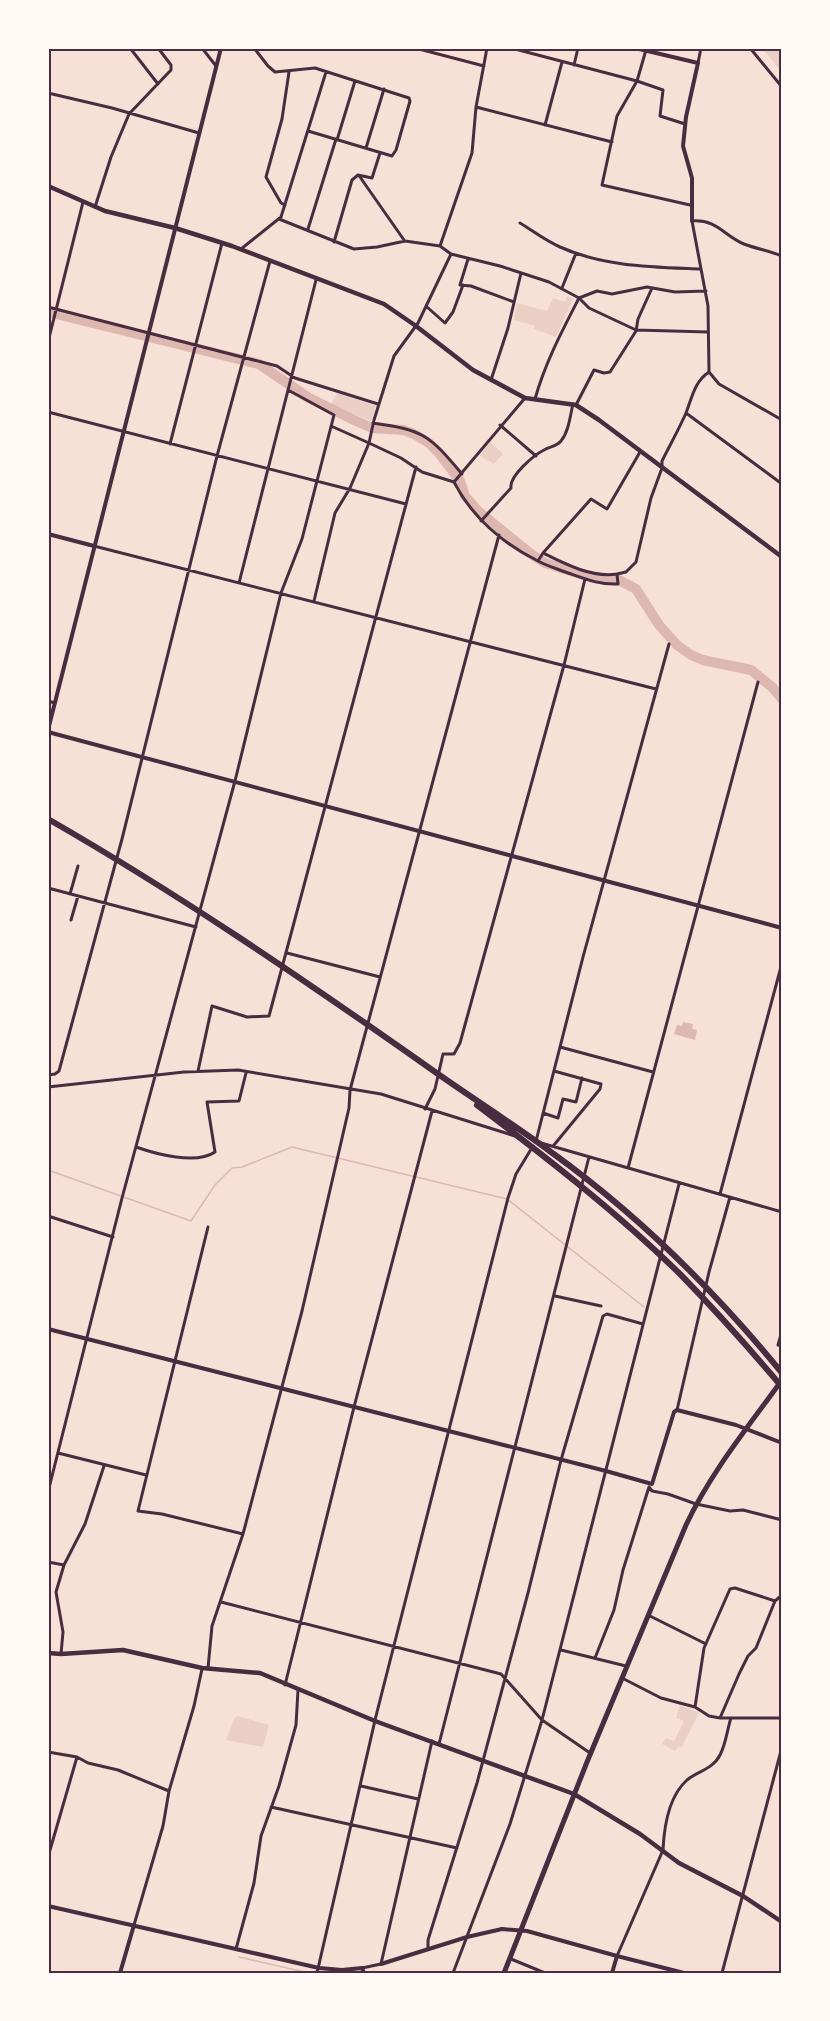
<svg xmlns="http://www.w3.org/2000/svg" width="830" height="2021" viewBox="0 0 830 2021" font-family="Poppins,sans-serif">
<rect width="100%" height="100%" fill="#f7e1d7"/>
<!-- green -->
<path fill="#ebcfc5" d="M 762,48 L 782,48 L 782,72 Z
M 567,296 L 573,299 L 556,337 L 534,329 L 535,326 L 514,320 L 517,303 L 547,311 L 553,298 L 565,302 Z
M 337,393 L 376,406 L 371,421 L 331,405 Z
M 490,442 L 503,454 L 494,464 L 480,456 Z
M 680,1705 L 699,1713 L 681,1748 L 678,1746 L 675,1751 L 662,1744 L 666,1738 L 674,1741 L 684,1721 L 676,1718 Z
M 237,1716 L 269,1725 L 263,1747 L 226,1740 L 234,1719 Z"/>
<!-- water -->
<path fill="#dcb8b0" d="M 683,1022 L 693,1024 L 692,1029 L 697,1030 L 695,1040 L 674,1034 L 677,1025 L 682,1026 Z"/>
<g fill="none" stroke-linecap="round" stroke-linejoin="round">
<!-- stream -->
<path stroke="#dcb8b0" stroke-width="1.5" d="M 48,1170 L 191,1221 L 215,1185 L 232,1168 L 242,1167 L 292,1147 L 507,1199 L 644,1307
M 239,1957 L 309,1973"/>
<!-- river -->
<path stroke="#dcb8b0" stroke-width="10" d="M 48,312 L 259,364 L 309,398 L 356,421 L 372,428 L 403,430 L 414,434 L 429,443 L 439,453 L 460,481 L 465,496 L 478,511 L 531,554 L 545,563 L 593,578 L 619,580 L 636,589 L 659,625 L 677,645 L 691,655 L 703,660 L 751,670 L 772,687 L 782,699"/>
<!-- minor -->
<path stroke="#4a2c40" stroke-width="3" d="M 130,48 L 158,84
M 202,48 L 216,66
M 254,48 L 268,66 L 275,72 L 315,68 L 409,98 L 410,101 L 396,150 L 392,156 L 308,131
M 415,48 L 484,66
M 487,48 L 476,107 L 472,153 L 440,246 L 451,254 L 500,266 L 549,282 L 579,298 L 589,308 L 636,330 L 708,332
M 511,48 L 637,81 L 663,90 L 660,116 L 685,124
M 750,48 L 782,87
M 646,50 L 637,81 L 617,116 L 602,185 L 690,205
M 698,63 L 701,48
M 574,65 L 578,48
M 48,93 L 112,108 L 199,133
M 476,107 L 612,142
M 545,125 L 562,62
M 337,140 L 355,81
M 366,148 L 384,89
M 360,177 L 404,240
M 285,205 L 281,203 L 266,177 L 282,119 L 289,72
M 95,207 L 111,157 L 129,114 L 171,70 L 171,65 L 158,48
M 279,219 L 354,249 L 377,247 L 405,241 L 440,246
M 520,223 C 533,231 546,241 560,247 C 605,267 653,267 701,269
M 308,229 L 336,139
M 334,242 L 352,180 L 358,175 L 372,178 L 380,153
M 241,249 L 281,217 L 326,72
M 451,254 L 418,323 L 394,356 L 374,420 L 369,443 L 401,458 L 422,472 L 454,482 C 472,517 503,544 538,561 C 547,566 558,569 568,573 C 585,579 600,585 618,584 L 617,574 L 626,572 L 636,562 L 651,498 L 662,468 L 662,461 C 670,445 679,429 686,413 C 692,398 694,382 709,372
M 782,256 C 770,251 757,249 744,244 C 724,236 717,219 692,221 L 708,306 L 709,372 L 719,384 L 782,420
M 468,259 L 460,285 L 471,286 L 514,302
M 562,288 L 576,253
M 48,307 L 277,366 L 295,378 L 378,404
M 427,307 L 445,323 L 453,312 L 463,285
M 48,342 L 83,202
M 491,380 L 508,328 L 521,273
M 535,399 C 545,363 562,331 579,298 L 597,291 L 612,294 L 647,287 L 675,292 L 706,291
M 576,405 L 594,370 L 604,373 L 610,372 L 636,331 L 638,319 L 652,288
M 48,412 L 406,504
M 686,413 L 782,484
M 373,423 C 424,430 429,435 462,474
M 500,425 L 536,456
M 170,444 L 222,243
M 454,482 L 525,398
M 481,521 L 511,488 C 509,476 534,455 544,450 C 551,446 556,447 561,441 C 569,431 570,416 573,404
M 94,546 L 656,689
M 543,553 C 565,564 592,578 617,574
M 538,561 L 543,553 L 591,499 L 607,509 L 640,452
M 239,583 L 316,280
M 314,601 L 335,513 L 350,488 L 369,443 L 331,426
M 48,701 L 55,703
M 48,888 L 196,927
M 70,894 L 78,866
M 71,920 L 78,896
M 287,953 L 380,977
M 560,1047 L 653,1072
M 198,1071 L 212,1006 L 247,1017 L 269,1016 L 416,467
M 554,1071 L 601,1084 L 600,1089 L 554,1145
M 48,1075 L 55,1074 L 59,1071 L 122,839 L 217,456 L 270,261
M 48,1087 L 184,1072 L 238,1070 L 381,1094 L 515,1136
M 425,1109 L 435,1089 L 443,1054 L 454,1054 L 460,1043 L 564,665 L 585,579
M 543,1113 L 558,1118 L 563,1099 L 576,1102 L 582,1078
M 536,1141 L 583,957 L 669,644
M 541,1143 L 782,1212
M 136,1147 C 156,1154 196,1165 215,1152 L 207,1102 L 239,1101 L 246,1073
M 628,1168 L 758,682
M 720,1194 L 782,963
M 48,1216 L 113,1237
M 208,1227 L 138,1511 L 162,1514 L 243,1534
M 555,1296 L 601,1306
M 782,1331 L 778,1345 L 782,1346
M 677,1410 L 709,1272 L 730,1197
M 58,1453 L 146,1475
M 48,1492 L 122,1198 L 235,781 L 281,593 L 302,539 L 334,415 L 288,390
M 48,1562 L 64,1565
M 221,1602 L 501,1674 L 542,1720 L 590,1753
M 648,1615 L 706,1644
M 561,1650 L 626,1666
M 61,1654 L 63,1632 L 56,1592 L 64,1565 L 85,1524 L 104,1466
M 595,1658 L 614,1610 L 623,1570 L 649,1487 L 652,1491 L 668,1494 L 696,1504 L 730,1511 L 743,1510 L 782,1520
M 208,1668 L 212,1626 L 243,1534 L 302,1311 L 349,1108 L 350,1090 L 499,535
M 622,1678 L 661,1698 L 695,1707 L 709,1716 L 720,1718 L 782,1718
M 285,1685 L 354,1407 L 432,1111
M 695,1707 L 704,1648 L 730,1589 L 735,1588 L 775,1601
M 720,1718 L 739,1674 L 748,1656 L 756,1648 L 775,1601 L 782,1595
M 439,1744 L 589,1157
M 48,1752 L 77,1757 L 88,1763 L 118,1770 L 169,1791
M 361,1786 L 418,1799
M 271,1807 L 457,1848
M 48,1857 L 77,1757
M 134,1925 L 163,1826 L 169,1791 L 194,1706 L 202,1669
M 236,1949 L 254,1883 L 261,1836 L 279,1786 L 296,1725 L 298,1690
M 428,1949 L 428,1940 L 477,1783 L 528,1593 L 561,1460 L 603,1316 L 607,1314 L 643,1324
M 617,1956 L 663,1850 C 664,1828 669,1796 687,1780 C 698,1771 713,1769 720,1755 C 726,1744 727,1730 731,1718
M 511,1959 L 545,1973
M 362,1968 L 381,1964 L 432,1741
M 317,1973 L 376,1716 L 508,1198 L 516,1174 L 533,1146
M 453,1973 L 510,1824 L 542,1720 L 679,1184
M 722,1973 L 782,1747"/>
<!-- tertiary -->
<path stroke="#4a2c40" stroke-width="4" d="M 635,48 L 698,63 L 686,117 L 683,146 L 692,178 L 692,221
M 48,534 L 94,546
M 48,730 L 221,48
M 48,732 L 782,928
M 48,1329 L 606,1471 L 652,1484 L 674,1412 L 677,1410 L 736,1425 L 782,1443
M 48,1906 L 319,1968 L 342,1970 L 362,1968 L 364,1973
M 617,1956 L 684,1973
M 381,1964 L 467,1937 L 502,1929 L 527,1931 L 617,1956 L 612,1973
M 120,1973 L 134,1925"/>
<!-- secondary -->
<path stroke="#4a2c40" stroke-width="4.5" d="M 48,186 L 105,211 L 175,228 L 232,246 L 384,304 L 416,326 L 473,370 L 525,398 L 576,405 L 599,420 L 782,557
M 48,1653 L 61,1654 L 123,1650 L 202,1668 L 260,1673 L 375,1721 L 574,1794 L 640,1834 L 679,1863 L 743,1896 L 782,1922"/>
<!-- trunk -->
<path stroke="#4a2c40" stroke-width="5" d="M 504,1973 L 587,1762 L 686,1525 C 711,1472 748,1427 782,1380"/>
<!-- motorway -->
<path stroke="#4a2c40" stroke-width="6" d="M 48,819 C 177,893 300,977 421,1062 C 464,1093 509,1121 551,1152 C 637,1214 715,1291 782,1373
M 477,1105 C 547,1158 618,1213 681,1275 C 716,1311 750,1349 782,1387"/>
</g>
<!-- border -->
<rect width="830" height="2021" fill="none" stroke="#fffaf5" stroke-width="99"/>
<rect x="50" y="50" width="730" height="1922" fill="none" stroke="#4a2c40" stroke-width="2"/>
</svg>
